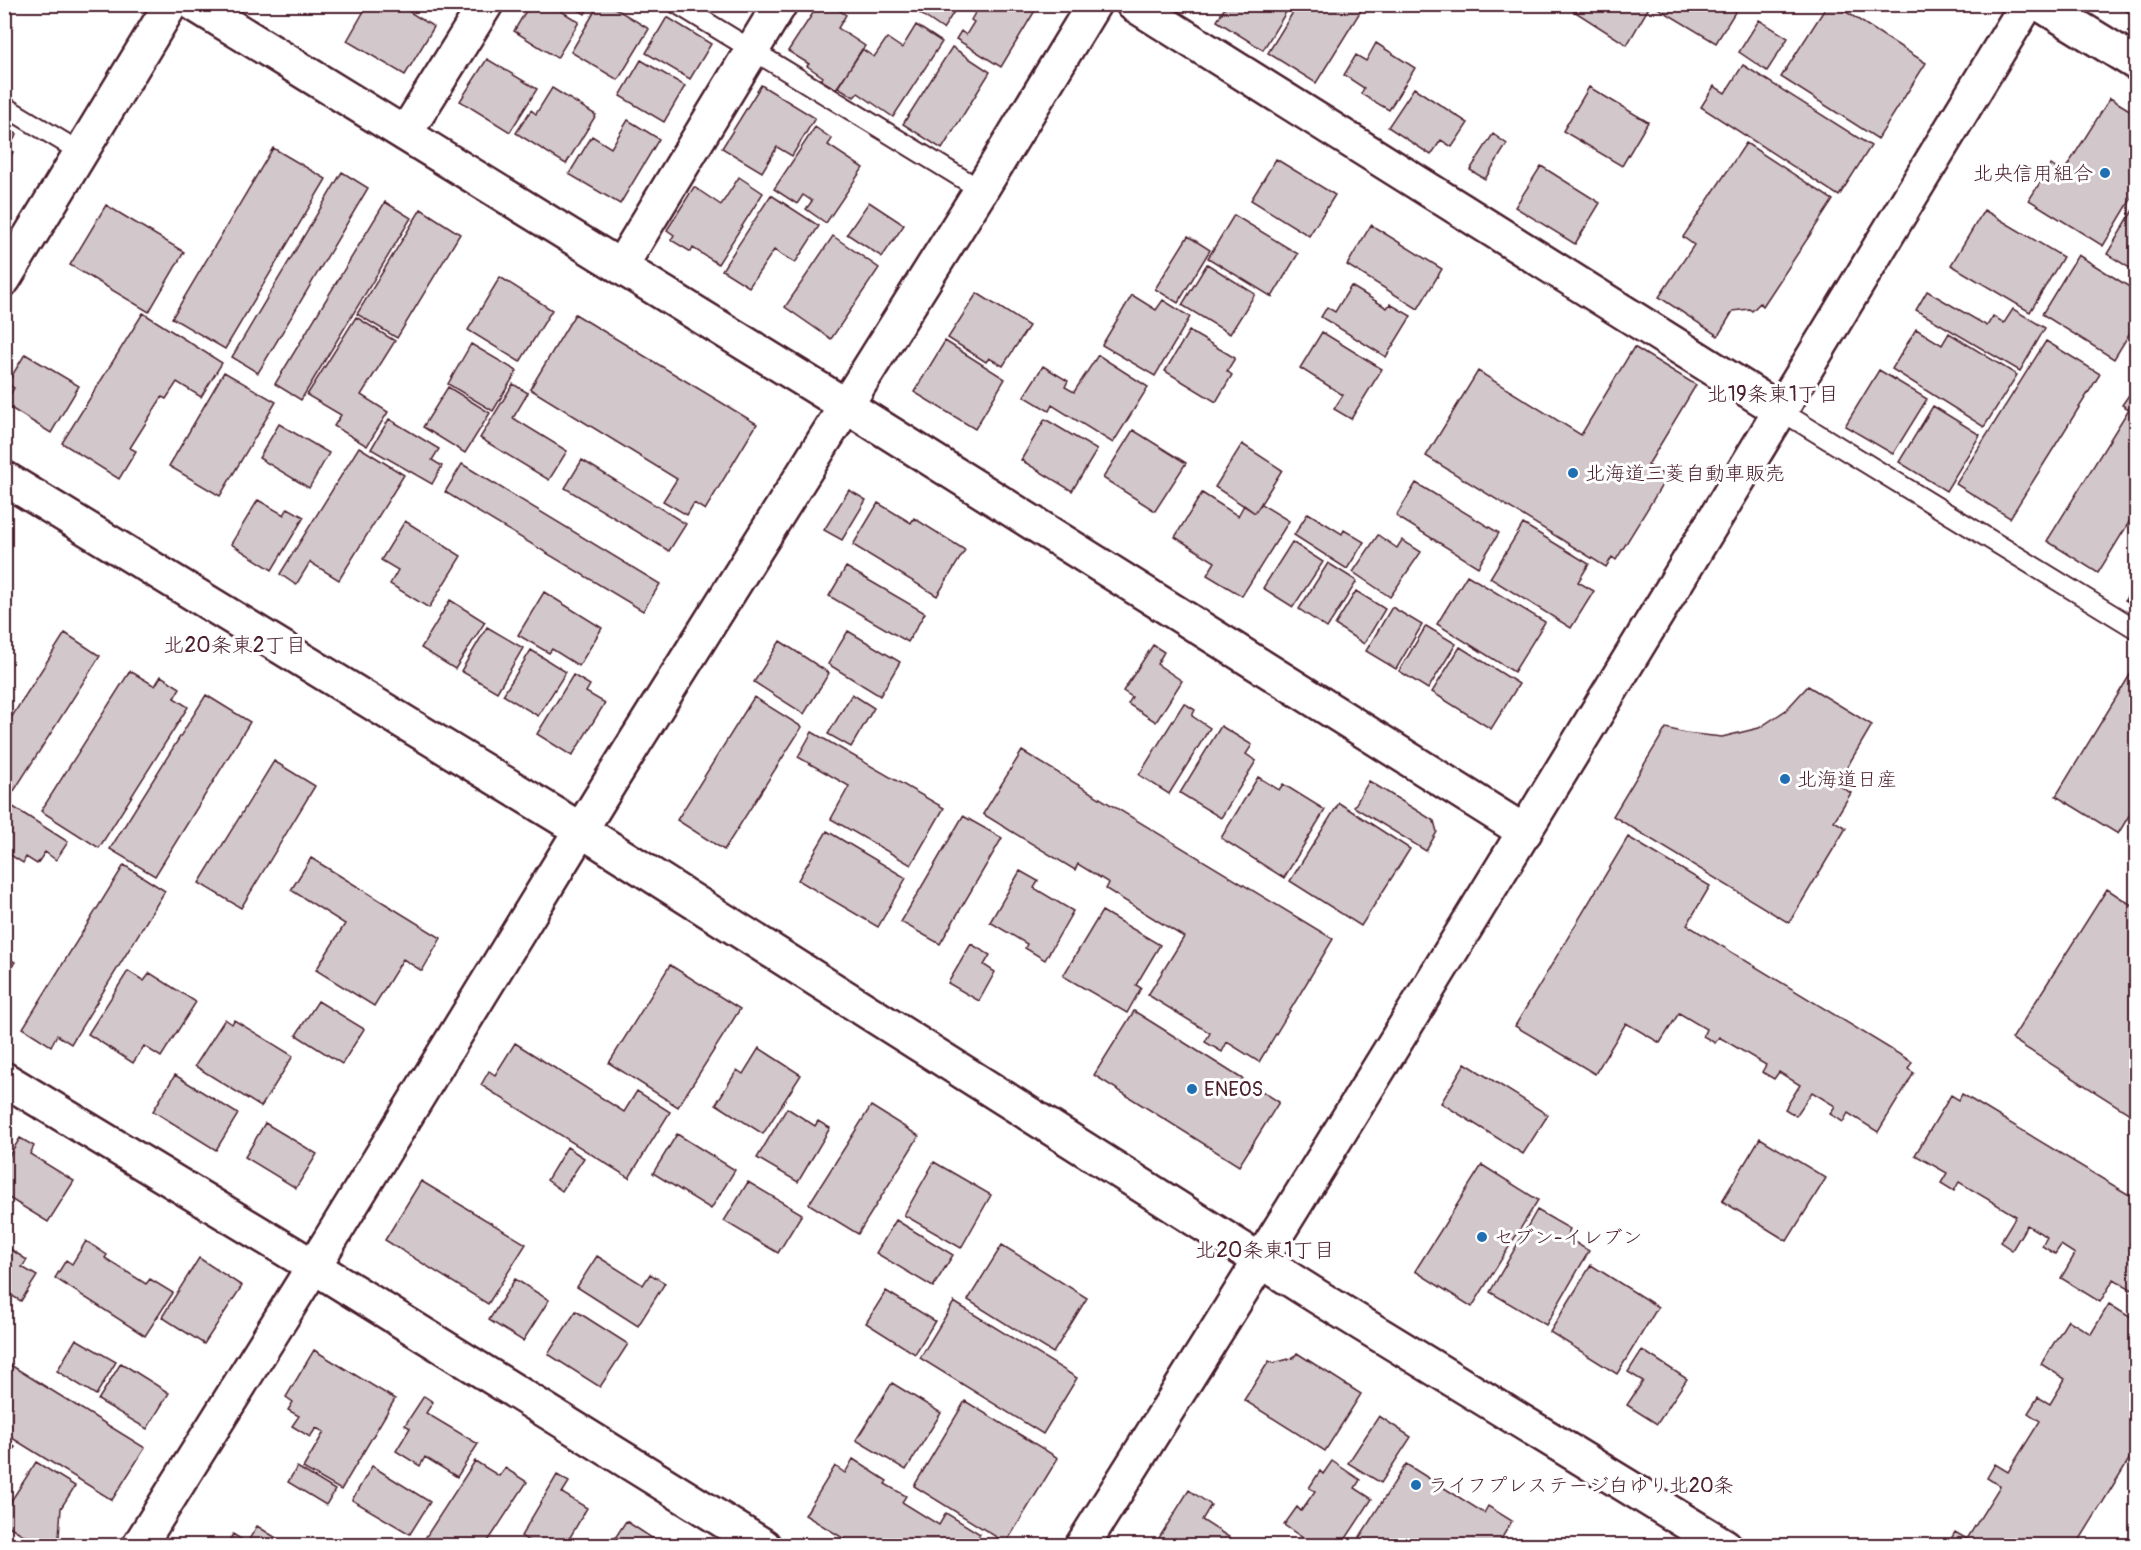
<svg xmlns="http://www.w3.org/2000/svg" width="2141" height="1550" viewBox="0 0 2141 1550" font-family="Pangolin,'Klee One',sans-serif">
<rect width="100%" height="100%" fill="#fff"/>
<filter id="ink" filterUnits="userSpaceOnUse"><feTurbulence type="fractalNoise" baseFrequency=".0167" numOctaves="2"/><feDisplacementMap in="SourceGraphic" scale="12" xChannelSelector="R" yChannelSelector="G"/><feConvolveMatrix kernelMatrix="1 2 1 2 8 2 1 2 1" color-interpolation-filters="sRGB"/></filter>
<g filter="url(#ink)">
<!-- building -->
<path fill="#d2c7cb" stroke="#4a1f2b" stroke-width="1.5" d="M 368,4 L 397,4 L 434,27 L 405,75 L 347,41 Z
M 530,4 L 550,4 L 579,22 L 557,58 L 514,31 Z
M 569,4 L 590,4 L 585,14 Z
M 599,4 L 608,4 L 649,29 L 618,80 L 571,52 Z
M 819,4 L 830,4 L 846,15 L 838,28 L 865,46 L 836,89 L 821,80 L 823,77 L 807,66 L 809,64 L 788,51 Z
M 906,4 L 959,4 L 943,29 Z
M 980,4 L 1039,4 L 1001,67 L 956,39 L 961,31 L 966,35 L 974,22 L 971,20 Z
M 1227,4 L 1291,4 L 1263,50 L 1217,21 Z
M 1298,4 L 1365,4 L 1316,83 L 1268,53 Z
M 1563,4 L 1651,4 L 1627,45 Z
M 1651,4 L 1740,4 L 1716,43 Z
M 1828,4 L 1834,4 L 1926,63 L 1878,139 L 1781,77 Z
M 2116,4 L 2136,4 L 2136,17 Z
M 667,17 L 711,44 L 690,79 L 646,53 Z
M 1759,20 L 1788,38 L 1767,71 L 1739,52 Z
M 916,25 L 942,42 L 893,117 L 858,93 L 854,97 L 838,87 L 862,49 L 874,57 L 887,38 L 902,48 Z
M 1376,43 L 1415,68 L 1389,110 L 1361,94 L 1364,88 L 1344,75 L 1356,55 L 1366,61 Z
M 952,47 L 990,72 L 942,149 L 903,124 Z
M 487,59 L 537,89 L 510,132 L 460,101 Z
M 641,60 L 685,86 L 664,122 L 620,96 Z
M 1743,65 L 1871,146 L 1839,196 L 1701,107 L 1714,86 L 1725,93 Z
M 761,85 L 815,118 L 792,156 L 777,147 L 762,172 L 722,148 Z
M 1589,87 L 1648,122 L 1622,166 L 1563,131 Z
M 552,88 L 596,115 L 566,164 L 516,133 L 531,110 L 536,114 Z
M 1414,88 L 1468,123 L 1452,147 L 1441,140 L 1431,155 L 1388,127 Z
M 2110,98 L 2136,114 L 2136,191 L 2103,246 L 2029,200 L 2051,165 L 2063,173 Z
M 628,120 L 659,139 L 620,204 L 569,174 L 592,136 L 611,148 Z
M 4,127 L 17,134 L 8,149 L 13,152 L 4,168 Z
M 815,127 L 832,139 L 828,145 L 863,168 L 826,223 L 806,209 L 812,201 L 803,195 L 797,204 L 774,189 Z
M 1493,134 L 1507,144 L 1485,179 L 1470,170 Z
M 1746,143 L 1833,200 L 1763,306 L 1760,303 L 1752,311 L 1749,309 L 1733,311 L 1718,336 L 1659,297 L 1694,245 L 1683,237 Z
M 273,148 L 326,179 L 225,349 L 172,318 Z
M 1276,159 L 1335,195 L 1309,236 L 1251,200 Z
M 1541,166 L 1600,203 L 1575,244 L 1515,207 Z
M 342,172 L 368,188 L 258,373 L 232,357 Z
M 739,177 L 763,193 L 718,264 L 693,248 L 691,252 L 671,240 L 674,235 L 667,230 L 694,187 L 721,205 Z
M 771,195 L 819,226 L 795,263 L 774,250 L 749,287 L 722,270 Z
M 385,202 L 411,218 L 301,400 L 275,384 Z
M 869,202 L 904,225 L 882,257 L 847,234 Z
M 106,205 L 184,252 L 149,312 L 70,265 Z
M 2136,205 L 2136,272 L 2107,254 Z
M 421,209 L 460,234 L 397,338 L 357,314 Z
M 1984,210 L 2063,257 L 2030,312 L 1951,265 Z
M 1234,215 L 1298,254 L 1272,297 L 1208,258 Z
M 1371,225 L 1442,269 L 1418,309 L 1347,265 Z
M 833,236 L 879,268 L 831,339 L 785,307 Z
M 1188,236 L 1210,250 L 1178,303 L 1155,289 Z
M 2078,255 L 2136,291 L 2136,323 L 2114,359 L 2042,314 Z
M 1207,264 L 1255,294 L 1230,334 L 1182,305 Z
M 500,277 L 552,310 L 520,362 L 468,330 Z
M 1351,286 L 1387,308 L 1390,304 L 1411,316 L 1386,357 L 1321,317 L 1327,307 L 1335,312 Z
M 1927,291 L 1987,326 L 1993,316 L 2004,323 L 2013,309 L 2045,328 L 2020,371 L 1916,310 Z
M 977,293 L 1029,326 L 1003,366 L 989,358 L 986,362 L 948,338 Z
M 1132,295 L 1156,310 L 1163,300 L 1190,317 L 1155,376 L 1102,345 Z
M 143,313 L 222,363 L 201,397 L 177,382 L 166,399 L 162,397 L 130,448 L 136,451 L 119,479 L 62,443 Z
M 575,314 L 757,424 L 705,510 L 694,503 L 687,515 L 663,501 L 677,479 L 530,389 Z
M 356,317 L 395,341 L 361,395 L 388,412 L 367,446 L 334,426 L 341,415 L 307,395 Z
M 1916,329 L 1942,345 L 1949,333 L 2017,375 L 1984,427 L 1892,369 Z
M 1189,331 L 1235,358 L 1227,371 L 1232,375 L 1216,402 L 1165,371 Z
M 1322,332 L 1382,369 L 1351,419 L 1334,409 L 1343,395 L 1300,368 Z
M 945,341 L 1005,379 L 975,429 L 914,392 Z
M 2046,341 L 2100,374 L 2010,518 L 1956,484 Z
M 471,344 L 517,371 L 493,411 L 448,384 Z
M 1634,347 L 1696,385 L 1648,465 L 1667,477 L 1616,560 L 1612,557 L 1606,567 L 1426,456 L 1478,371 L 1581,435 Z
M 25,354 L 79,386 L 51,433 L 4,404 L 14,388 L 7,384 Z
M 1098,355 L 1148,387 L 1113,443 L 1052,405 L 1049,411 L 1024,396 L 1043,366 L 1068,381 L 1065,387 L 1074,392 Z
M 1879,370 L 1927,399 L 1893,454 L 1845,426 Z
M 224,372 L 276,402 L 220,496 L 169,466 Z
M 513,384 L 528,393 L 513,418 L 567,451 L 549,480 L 480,438 Z
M 448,387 L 490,413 L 465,453 L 423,427 Z
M 2133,389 L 2136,391 L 2136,511 L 2098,573 L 2047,541 L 2129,409 L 2122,405 Z
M 1933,406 L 1980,435 L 1946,491 L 1899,462 Z
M 389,419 L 439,449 L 432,460 L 442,466 L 432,484 L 371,449 Z
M 1045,419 L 1097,450 L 1072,491 L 1021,460 Z
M 279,424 L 329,453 L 309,488 L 259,458 Z
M 1133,430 L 1186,463 L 1155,511 L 1103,478 Z
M 1242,444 L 1282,470 L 1255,513 L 1215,487 Z
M 359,447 L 404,475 L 339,580 L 310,562 L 296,585 L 280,574 Z
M 582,460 L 686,524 L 669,551 L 565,488 Z
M 462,464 L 660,584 L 643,611 L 445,492 Z
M 1416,483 L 1499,533 L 1478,567 L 1396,516 Z
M 849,490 L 866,500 L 842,540 L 824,530 Z
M 1202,493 L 1238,516 L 1244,505 L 1255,513 L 1261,504 L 1289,521 L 1242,596 L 1207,575 L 1215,562 L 1175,537 Z
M 258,500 L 284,515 L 288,508 L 304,517 L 272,570 L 231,544 Z
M 878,503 L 911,523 L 914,518 L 965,550 L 937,596 L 853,545 Z
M 1308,513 L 1342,534 L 1344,530 L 1364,542 L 1347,569 L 1294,535 Z
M 405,521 L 461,556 L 429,608 L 390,584 L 398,570 L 381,560 Z
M 1523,524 L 1589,564 L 1578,582 L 1594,591 L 1571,628 L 1490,578 Z
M 1378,535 L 1397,548 L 1402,540 L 1421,552 L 1390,597 L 1353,572 Z
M 1292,542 L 1323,562 L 1293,607 L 1263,588 Z
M 1328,563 L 1357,581 L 1327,628 L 1299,609 Z
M 846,567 L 925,613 L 908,642 L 829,596 Z
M 1467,575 L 1545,622 L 1514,672 L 1437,624 Z
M 2136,581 L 2136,607 L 2125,600 Z
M 1356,591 L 1385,609 L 1364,644 L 1335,625 Z
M 544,592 L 602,628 L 579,666 L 552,649 L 549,653 L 518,635 Z
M 450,600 L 485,622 L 455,669 L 421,648 Z
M 1392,607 L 1422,625 L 1396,669 L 1366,651 Z
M 1426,626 L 1456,644 L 1428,689 L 1399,671 Z
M 487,627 L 523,648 L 497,692 L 461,671 Z
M 848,631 L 900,662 L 880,696 L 828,664 Z
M 65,633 L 100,656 L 12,794 L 4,789 L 4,729 Z
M 780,641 L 829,673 L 804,714 L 754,682 Z
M 1153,645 L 1164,652 L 1157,664 L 1182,681 L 1156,722 L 1128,704 L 1132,697 L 1123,691 Z
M 1460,647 L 1519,684 L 1491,729 L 1432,692 Z
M 531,650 L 566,672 L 538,716 L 503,695 Z
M 2136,665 L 2136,804 L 2118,834 L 2056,796 Z
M 130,671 L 155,686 L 161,676 L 180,688 L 174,698 L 188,707 L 99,848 L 41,811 Z
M 573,675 L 590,685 L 586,692 L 605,703 L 572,756 L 537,734 Z
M 1808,686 L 1872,725 L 1837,784 L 1851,793 L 1834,821 L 1846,828 L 1789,923 L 1613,816 L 1666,728 L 1685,733 L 1722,737 L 1759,728 L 1786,710 Z
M 852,694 L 874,708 L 851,747 L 828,734 Z
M 206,695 L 250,722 L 155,876 L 110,849 Z
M 754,697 L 802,727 L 724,850 L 677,820 Z
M 1184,703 L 1195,710 L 1192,716 L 1210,728 L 1169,794 L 1139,775 Z
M 1221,726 L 1252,745 L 1246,754 L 1256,761 L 1221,818 L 1180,793 Z
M 812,732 L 944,808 L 911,865 L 831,819 L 849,786 L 798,757 Z
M 1022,751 L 1333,939 L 1259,1062 L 1227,1042 L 1222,1052 L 1205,1042 L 1210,1033 L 1148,995 L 1184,937 L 1106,889 L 1109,883 L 1078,864 L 1075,870 L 983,814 Z
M 274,761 L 315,786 L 241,908 L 199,883 Z
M 1258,777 L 1279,790 L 1283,784 L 1325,810 L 1284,878 L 1221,838 Z
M 1369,781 L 1434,821 L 1437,832 L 1426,851 L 1354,807 Z
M 7,803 L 68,842 L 56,860 L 45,852 L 37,864 L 26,857 L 23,863 L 4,851 L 4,807 Z
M 1339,803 L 1410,849 L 1361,926 L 1290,881 Z
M 963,816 L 1002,838 L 940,944 L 901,922 Z
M 827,831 L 906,878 L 878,927 L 798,880 Z
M 1628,837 L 1710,886 L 1687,925 L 1912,1062 L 1908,1069 L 1914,1073 L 1878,1132 L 1848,1113 L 1843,1122 L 1830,1114 L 1835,1106 L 1812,1092 L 1796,1116 L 1785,1109 L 1800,1085 L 1779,1072 L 1774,1079 L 1762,1072 L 1766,1065 L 1719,1037 L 1715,1043 L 1703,1036 L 1706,1029 L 1679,1013 L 1660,1043 L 1626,1023 L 1595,1074 L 1515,1026 Z
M 311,858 L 441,938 L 422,971 L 403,959 L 374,1006 L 316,970 L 345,924 L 291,890 Z
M 124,865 L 165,891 L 71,1044 L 57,1035 L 51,1046 L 23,1028 Z
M 1020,871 L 1038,881 L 1034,888 L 1073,911 L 1045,960 L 1025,948 L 1027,944 L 990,922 Z
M 2107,889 L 2136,908 L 2136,1118 L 2012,1039 Z
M 1102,911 L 1160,945 L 1136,985 L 1141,988 L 1127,1013 L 1063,976 Z
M 971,944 L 990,955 L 984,965 L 995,972 L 979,1001 L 948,983 Z
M 4,956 L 15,962 L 4,979 Z
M 670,965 L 740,1009 L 678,1107 L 609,1063 Z
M 128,971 L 144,981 L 150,973 L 196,1002 L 161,1057 L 144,1046 L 133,1063 L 88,1034 Z
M 318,1001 L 364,1029 L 342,1064 L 296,1035 Z
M 1134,1011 L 1279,1102 L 1239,1166 L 1094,1075 Z
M 225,1019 L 232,1024 L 234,1020 L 293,1056 L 261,1107 L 195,1066 Z
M 515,1043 L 624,1112 L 637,1091 L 670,1112 L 629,1178 L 481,1085 L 489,1071 L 495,1075 Z
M 759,1048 L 801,1075 L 763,1134 L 716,1104 L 737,1070 L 743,1074 Z
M 1465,1063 L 1548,1115 L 1523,1154 L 1441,1103 Z
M 175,1075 L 238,1114 L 216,1150 L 153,1111 Z
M 1962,1094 L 2136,1199 L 2136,1292 L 2114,1279 L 2100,1302 L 2061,1278 L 2075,1254 L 2061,1245 L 2055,1254 L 2042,1246 L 2047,1237 L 2027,1225 L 2012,1250 L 2000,1242 L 2016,1216 L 1959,1182 L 1954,1191 L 1941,1183 L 1947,1173 L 1915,1155 L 1951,1095 L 1959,1100 Z
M 871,1106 L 919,1136 L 858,1234 L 809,1204 Z
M 787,1108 L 815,1126 L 818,1121 L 830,1128 L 798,1182 L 757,1158 Z
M 265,1123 L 317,1154 L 296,1188 L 245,1157 Z
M 677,1134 L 735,1170 L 711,1209 L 653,1173 Z
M 20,1138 L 34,1146 L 30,1154 L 74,1181 L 48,1222 L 4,1195 L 4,1164 Z
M 1760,1138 L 1826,1178 L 1787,1241 L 1722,1201 Z
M 567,1147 L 584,1158 L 562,1191 L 547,1180 Z
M 934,1162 L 991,1195 L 961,1248 L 904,1215 Z
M 1482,1165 L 1538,1200 L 1472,1307 L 1415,1271 Z
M 421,1181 L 526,1244 L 488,1304 L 385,1240 Z
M 748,1182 L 802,1214 L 778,1253 L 724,1221 Z
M 1537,1210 L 1570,1229 L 1566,1237 L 1589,1251 L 1546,1325 L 1490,1292 Z
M 896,1220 L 953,1255 L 933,1287 L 876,1253 Z
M 86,1241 L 107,1255 L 105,1258 L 146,1284 L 150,1279 L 173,1293 L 145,1336 L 55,1278 L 66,1260 L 72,1264 Z
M 4,1245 L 27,1260 L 22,1267 L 37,1276 L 21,1301 L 7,1293 L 4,1297 Z
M 1002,1245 L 1087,1298 L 1053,1353 L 968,1300 Z
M 597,1256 L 643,1285 L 650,1274 L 665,1283 L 638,1326 L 577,1287 Z
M 199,1258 L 242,1286 L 204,1344 L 162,1317 Z
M 1591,1265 L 1658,1307 L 1617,1374 L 1550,1332 Z
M 515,1279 L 549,1300 L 523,1341 L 489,1320 Z
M 886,1291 L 935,1321 L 915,1354 L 866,1323 Z
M 954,1302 L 1077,1378 L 1043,1434 L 920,1358 Z
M 2109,1304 L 2136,1321 L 2136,1448 L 2076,1546 L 1947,1546 L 1955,1532 L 1967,1539 L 2000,1486 L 1987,1478 L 1995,1464 L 2008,1472 L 2040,1421 L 2028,1413 L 2038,1397 L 2050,1404 L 2065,1379 L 2041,1364 L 2068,1320 L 2091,1334 Z
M 576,1311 L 628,1344 L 600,1387 L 548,1354 Z
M 76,1339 L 116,1362 L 96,1395 L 57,1371 Z
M 314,1350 L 395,1399 L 341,1490 L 303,1468 L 324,1432 L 316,1428 L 310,1437 L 292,1426 L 299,1416 L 288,1410 L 293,1402 L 286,1397 Z
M 1642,1350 L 1687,1379 L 1657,1424 L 1627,1405 L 1643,1381 L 1628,1372 Z
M 1297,1353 L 1361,1394 L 1325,1451 L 1244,1400 L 1269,1361 L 1273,1363 L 1293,1358 Z
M 4,1361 L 145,1448 L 112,1500 L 4,1433 Z
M 121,1363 L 169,1393 L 147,1429 L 98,1400 Z
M 892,1383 L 941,1413 L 906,1470 L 856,1440 Z
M 424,1396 L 433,1402 L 426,1413 L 478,1444 L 457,1477 L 425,1457 L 420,1466 L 396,1451 L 410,1428 L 405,1425 Z
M 965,1401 L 1058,1458 L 1006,1543 L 914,1486 Z
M 1379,1416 L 1411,1437 L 1381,1483 L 1348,1463 Z
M 4,1441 L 15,1447 L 4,1465 Z
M 853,1459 L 887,1481 L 885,1484 L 906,1496 L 902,1502 L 939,1525 L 946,1513 L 980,1534 L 973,1546 L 856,1546 L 805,1515 L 835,1466 L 845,1473 Z
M 475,1461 L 499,1476 L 505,1468 L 527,1482 L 485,1546 L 420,1546 Z
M 1332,1461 L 1360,1480 L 1355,1488 L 1372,1499 L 1341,1546 L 1331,1546 L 1327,1543 L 1326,1546 L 1315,1546 L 1284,1525 L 1297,1507 L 1301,1511 L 1315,1491 L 1309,1488 L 1320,1471 L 1323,1474 Z
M 36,1462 L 75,1486 L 61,1508 L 59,1537 L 70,1543 L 68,1546 L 41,1546 L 4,1523 L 4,1512 Z
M 1406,1464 L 1484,1513 L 1488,1506 L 1512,1521 L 1497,1546 L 1354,1546 Z
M 372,1466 L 430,1502 L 410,1534 L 352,1500 Z
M 297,1467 L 335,1490 L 326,1505 L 288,1482 Z
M 557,1475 L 569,1482 L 562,1493 L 587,1508 L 565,1546 L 536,1546 L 521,1536 Z
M 1189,1490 L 1211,1505 L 1202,1520 L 1243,1546 L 1154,1546 Z
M 626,1521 L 664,1546 L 610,1546 Z
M 257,1526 L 289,1546 L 226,1546 L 233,1534 L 247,1543 Z"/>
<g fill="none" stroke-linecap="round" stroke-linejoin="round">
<defs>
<path id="service" d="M 677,4 L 981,190
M 4,106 L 82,153
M 1781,411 L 2136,629"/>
<path id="minor" d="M 194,4 L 845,405 L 1525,832
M 1133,4 L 1781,411
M 2040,4 L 2136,63
M 405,134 L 486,4
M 621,266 L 780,4
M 4,1079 L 313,1266 L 764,1546"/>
<path id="tertiary" d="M 4,279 L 171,4
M 4,478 L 581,830 L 1318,1297 L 1725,1546
M 139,1546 L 330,1240 L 612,779 L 981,190 L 1094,4
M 1082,1546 C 1403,1036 1714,520 2027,4"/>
</defs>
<!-- service casing -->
<use href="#service" stroke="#4a1f2b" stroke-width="22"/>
<!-- minor casing -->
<use href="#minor" stroke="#4a1f2b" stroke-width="38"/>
<!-- tertiary casing -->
<use href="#tertiary" stroke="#4a1f2b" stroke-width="38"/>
<!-- service -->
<use href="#service" stroke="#fff" stroke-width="18"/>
<!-- minor -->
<use href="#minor" stroke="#fff" stroke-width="33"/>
<!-- tertiary -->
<use href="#tertiary" stroke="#fff" stroke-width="33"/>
</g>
</g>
<!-- markers -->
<g fill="#1f6fb2" stroke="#fff" stroke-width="2">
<circle cx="2105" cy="173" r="6"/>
<circle cx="1573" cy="473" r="6"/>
<circle cx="1785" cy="779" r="6"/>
<circle cx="1192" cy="1089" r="6"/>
<circle cx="1482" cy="1237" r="6"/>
<circle cx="1416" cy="1485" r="6"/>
</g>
<g text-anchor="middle" stroke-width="6" stroke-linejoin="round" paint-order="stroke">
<!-- poi labels -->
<g font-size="20" fill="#4a1f2b" stroke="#fff" text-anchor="start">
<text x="2093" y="180" text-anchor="end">北央信用組合</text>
<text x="1585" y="480">北海道三菱自動車販売</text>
<text x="1797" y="786">北海道日産</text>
<text x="1204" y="1096">ENEOS</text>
<text x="1494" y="1244">セブン-イレブン</text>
<text x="1428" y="1492">ライフプレステージ白ゆり北20条</text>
</g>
<!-- neighbourhood labels -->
<g font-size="21" fill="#4a1f2b" stroke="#fff">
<text x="1773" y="401">北19条東1丁目</text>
<text x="235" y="652">北20条東2丁目</text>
<text x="1265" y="1257">北20条東1丁目</text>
</g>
</g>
<!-- margin -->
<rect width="2141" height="1550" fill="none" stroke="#fff" stroke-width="24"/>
<rect x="12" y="12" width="2117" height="1526" fill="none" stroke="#4a1f2b" stroke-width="2" filter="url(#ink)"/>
</svg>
